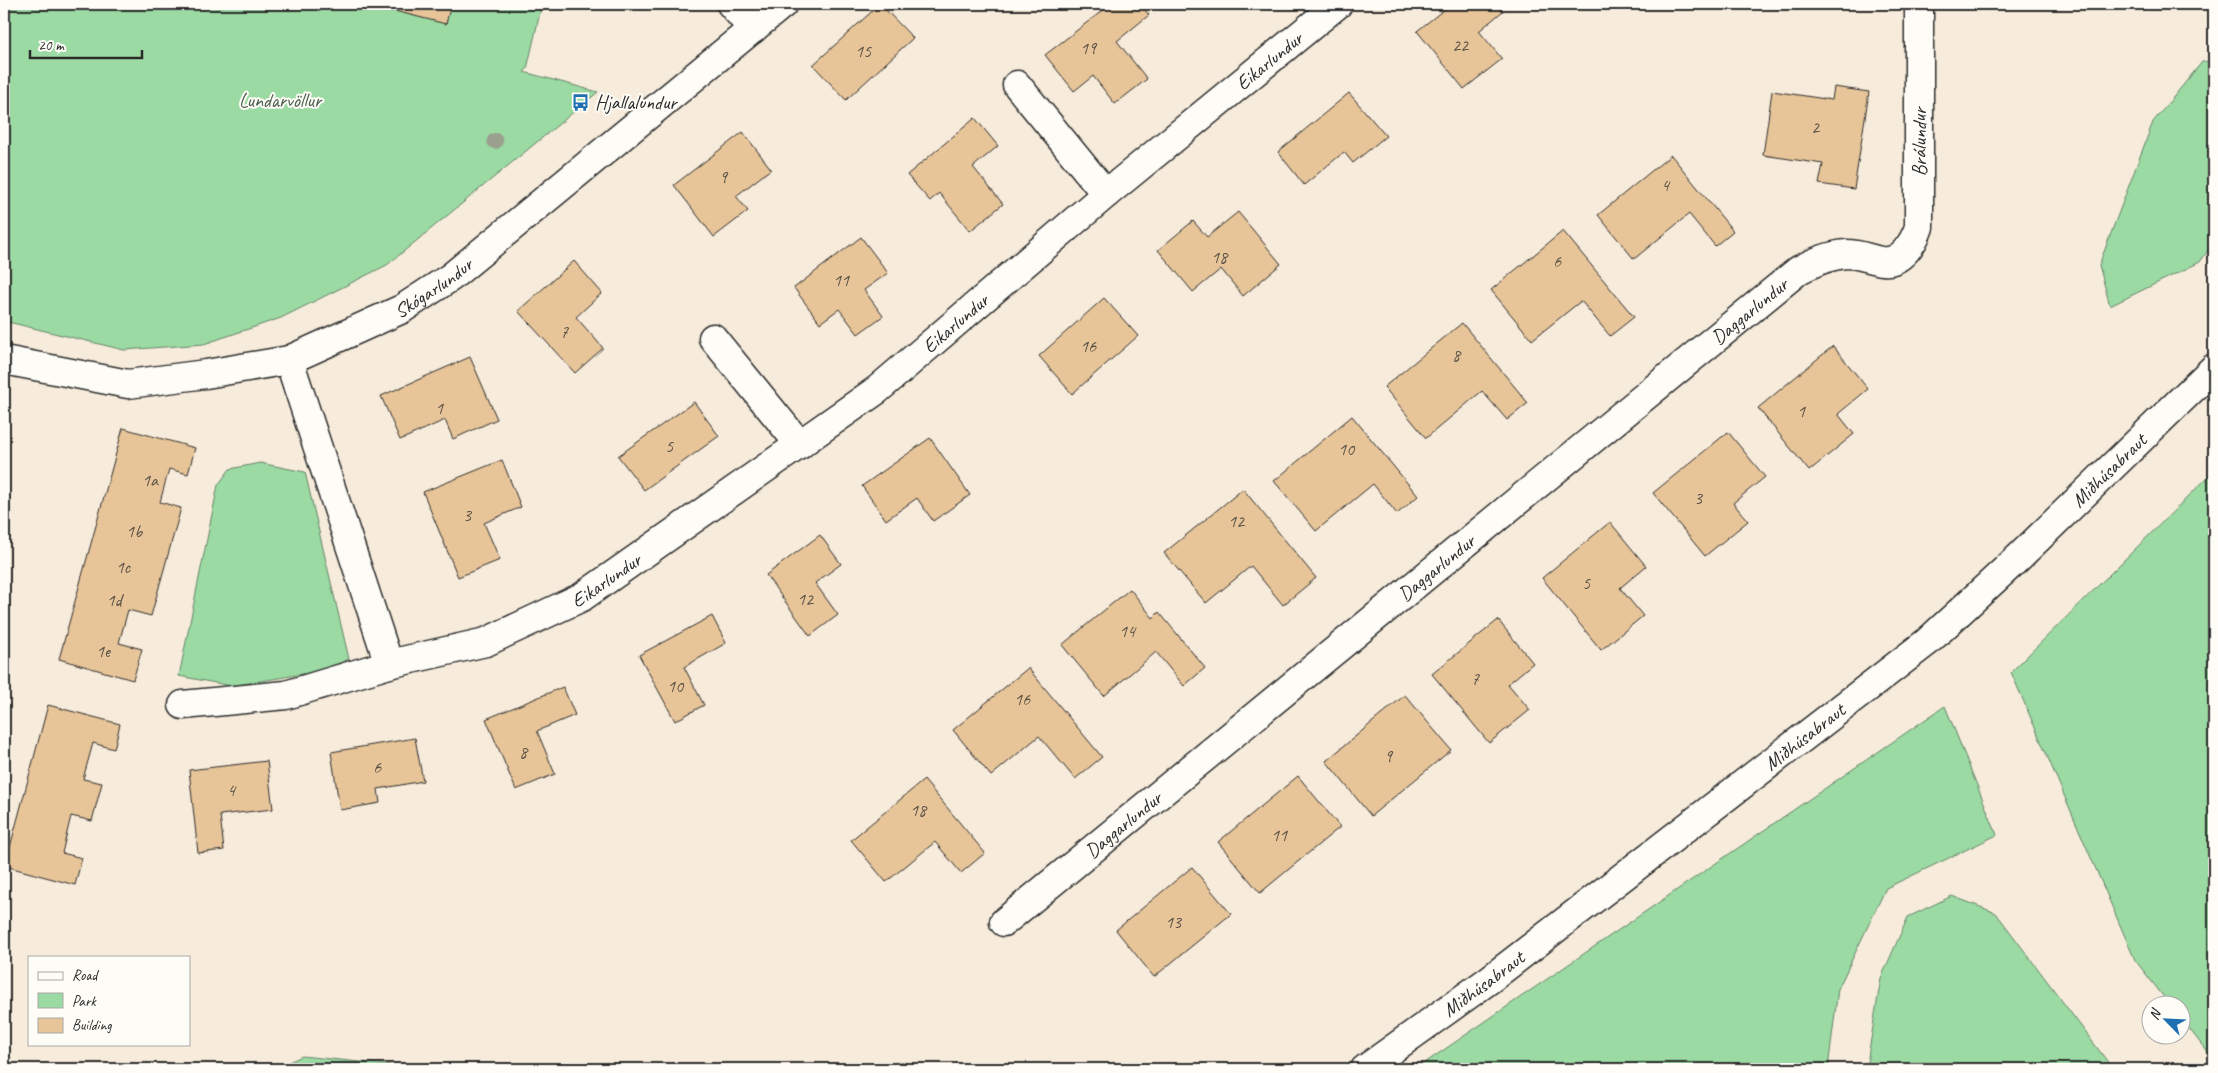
<svg xmlns="http://www.w3.org/2000/svg" width="2218" height="1073" viewBox="0 0 2218 1073" font-family="Caveat,sans-serif">
<rect width="100%" height="100%" fill="#f7ecdb"/>
<filter id="ink" filterUnits="userSpaceOnUse"><feTurbulence type="fractalNoise" baseFrequency=".02" numOctaves="2"/><feDisplacementMap in="SourceGraphic" scale="10" xChannelSelector="R" yChannelSelector="G"/><feConvolveMatrix kernelMatrix="1 2 1 2 8 2 1 2 1" color-interpolation-filters="sRGB"/></filter>
<g filter="url(#ink)">
<!-- green -->
<path fill="#9bdaa3" stroke="#638267" d="M 4,4 L 542,4 L 527,69 L 524,72 L 598,92 L 387,265 L 281,318 L 204,344 L 124,350 L 4,321 Z
M 2214,60 L 2214,242 L 2200,262 L 2110,306 L 2099,265 L 2153,122 L 2202,62 Z
M 260,463 L 305,472 L 349,659 L 321,671 L 231,686 L 179,676 L 218,485 L 230,469 Z
M 2214,471 L 2214,1061 L 2181,1018 L 2180,1006 L 2170,1005 L 2135,960 L 2011,672 Z
M 1945,706 L 1997,835 L 1886,888 L 1838,989 L 1828,1069 L 1416,1069 Z
M 1952,896 L 1996,913 L 2113,1069 L 1866,1069 L 1881,978 L 1908,917 Z
M 302,1056 L 427,1069 L 428,1069 L 274,1069 Z"/>
<!-- building -->
<path fill="#e8c599" stroke="#2b2b2b" d="M 375,4 L 451,4 L 446,24 L 375,6 Z
M 880,4 L 913,38 L 846,100 L 813,65 Z
M 1111,4 L 1140,4 L 1149,15 L 1117,41 L 1147,79 L 1115,104 L 1093,76 L 1074,91 L 1045,55 Z
M 1451,4 L 1498,4 L 1503,11 L 1479,31 L 1502,59 L 1464,89 L 1417,31 Z
M 1834,87 L 1869,92 L 1854,189 L 1819,184 L 1823,164 L 1763,155 L 1772,91 L 1832,100 Z
M 1349,93 L 1386,136 L 1353,163 L 1344,152 L 1304,185 L 1278,152 Z
M 975,118 L 998,146 L 973,167 L 1003,204 L 970,231 L 939,193 L 930,201 L 907,175 Z
M 743,132 L 771,169 L 736,196 L 748,211 L 714,237 L 674,185 Z
M 1671,155 L 1733,231 L 1715,246 L 1689,214 L 1634,259 L 1598,215 Z
M 1238,212 L 1281,264 L 1243,296 L 1221,269 L 1193,292 L 1158,250 L 1193,221 L 1207,237 Z
M 1563,231 L 1634,317 L 1610,336 L 1581,301 L 1532,340 L 1491,290 Z
M 861,237 L 888,273 L 864,290 L 883,316 L 858,334 L 839,309 L 820,323 L 794,288 Z
M 574,261 L 602,293 L 576,317 L 603,348 L 575,373 L 518,311 Z
M 1104,298 L 1138,336 L 1072,394 L 1039,356 Z
M 1462,323 L 1528,403 L 1507,420 L 1482,391 L 1426,438 L 1384,387 Z
M 1833,346 L 1868,389 L 1838,414 L 1854,434 L 1809,471 L 1758,408 Z
M 470,357 L 497,419 L 453,439 L 445,420 L 400,440 L 381,396 Z
M 694,402 L 719,436 L 644,490 L 618,456 Z
M 1352,416 L 1418,496 L 1397,514 L 1373,484 L 1316,531 L 1274,481 Z
M 123,428 L 195,448 L 188,474 L 169,469 L 160,502 L 181,508 L 151,616 L 128,610 L 119,643 L 142,649 L 133,680 L 59,659 Z
M 1728,432 L 1765,477 L 1733,503 L 1748,521 L 1705,556 L 1653,493 Z
M 930,438 L 970,495 L 933,521 L 917,498 L 886,520 L 862,486 Z
M 502,460 L 521,507 L 484,523 L 500,560 L 458,577 L 423,492 Z
M 1243,489 L 1316,578 L 1283,605 L 1251,566 L 1206,603 L 1164,553 Z
M 1610,522 L 1646,566 L 1620,588 L 1643,616 L 1601,650 L 1542,578 Z
M 820,535 L 841,564 L 815,583 L 838,615 L 810,636 L 766,575 Z
M 1130,589 L 1153,618 L 1159,612 L 1205,668 L 1184,686 L 1156,652 L 1104,696 L 1062,645 Z
M 712,616 L 726,643 L 684,667 L 704,705 L 675,721 L 639,655 Z
M 1498,620 L 1533,663 L 1508,684 L 1530,710 L 1489,743 L 1432,674 Z
M 1028,668 L 1102,757 L 1075,779 L 1039,736 L 991,776 L 953,730 Z
M 563,687 L 575,715 L 537,731 L 555,774 L 516,790 L 486,719 Z
M 1405,695 L 1451,750 L 1371,816 L 1326,761 Z
M 48,705 L 120,724 L 114,749 L 93,743 L 83,779 L 102,783 L 92,821 L 71,816 L 62,853 L 82,858 L 75,885 L 5,866 Z
M 415,738 L 423,781 L 378,789 L 380,803 L 340,810 L 331,752 Z
M 267,761 L 273,809 L 220,815 L 224,850 L 198,853 L 189,770 Z
M 1298,776 L 1340,827 L 1260,893 L 1218,842 Z
M 924,780 L 985,853 L 961,873 L 935,842 L 886,882 L 851,840 Z
M 1192,867 L 1231,914 L 1154,977 L 1116,930 Z"/>
<g fill="none" stroke-linecap="round" stroke-linejoin="round">
<defs>
<g id="street">
<path d="M 731,4 L 753,29"/>
<path d="M 1017,85 L 1106,194"/>
<path d="M 713,338 L 800,445"/>
<path id="s1" d="M 4,360 L 128,384 L 206,374 L 289,360 L 402,309 L 451,277 L 783,4"/>
<path d="M 289,360 L 389,664"/>
<path id="s2" d="M 183,705 L 286,695 L 389,664 L 486,642 L 582,597 L 877,390 L 1106,194 L 1338,4"/>
<path id="s3" d="M 1004,922 L 1799,270 C 1814,262 1830,255 1847,254 C 1860,254 1869,259 1882,261 C 1901,264 1914,242 1919,227 L 1919,4"/>
</g>
<g id="secondary">
<path id="s4" d="M 1365,1069 L 1489,980 L 1927,642 L 2018,558 L 2214,368"/>
</g>
</defs>
<!-- street casing -->
<use href="#street" stroke="#2b2b2b" stroke-width="31"/>
<!-- secondary casing -->
<use href="#secondary" stroke="#2b2b2b" stroke-width="31"/>
<!-- street -->
<use href="#street" stroke="#fdfcf7" stroke-width="28"/>
<!-- secondary -->
<use href="#secondary" stroke="#fdfcf7" stroke-width="28"/>
</g>
<!-- trees -->
<circle fill="#9a9f8e" cx="495" cy="141" r="8"/>
</g>
<!-- icons -->
<defs>
<symbol id="bus-bare" viewBox="-9 -9 18 18"><path d="M-5-6H5V4H4V6H2V4H-2V6H-4V4H-5ZM-3.5-4V0h7V-4ZM-3.5 1.2v1.5H-2V1.2ZM2 1.2v1.5H3.5V1.2Z" fill="#1f6fb2" stroke="#fdfcf7" stroke-width="2.5" paint-order="stroke"/></symbol>
</defs>
<g fill-rule="evenodd">
<use href="#bus-bare" x="568" y="90" width="25" height="25"/>
</g>
<g text-anchor="middle" stroke-width="4" stroke-linejoin="round" paint-order="stroke">
<!-- number labels -->
<g font-size="18" fill="#5a5246">
<text x="1460" y="51">22</text>
<text x="1088" y="54">19</text>
<text x="863" y="57">15</text>
<text x="1815" y="133">2</text>
<text x="723" y="183">9</text>
<text x="1665" y="191">4</text>
<text x="1219" y="263">18</text>
<text x="1557" y="267">6</text>
<text x="841" y="286">11</text>
<text x="564" y="338">7</text>
<text x="1088" y="352">16</text>
<text x="1456" y="361">8</text>
<text x="439" y="414">1</text>
<text x="1801" y="417">1</text>
<text x="669" y="452">5</text>
<text x="1346" y="455">10</text>
<text x="150" y="486">1a</text>
<text x="1698" y="504">3</text>
<text x="467" y="521">3</text>
<text x="1236" y="527">12</text>
<text x="134" y="537">1b</text>
<text x="123" y="573">1c</text>
<text x="1586" y="589">5</text>
<text x="805" y="605">12</text>
<text x="114" y="606">1d</text>
<text x="1127" y="637">14</text>
<text x="103" y="657">1e</text>
<text x="1475" y="685">7</text>
<text x="675" y="692">10</text>
<text x="1022" y="705">16</text>
<text x="523" y="758">8</text>
<text x="1388" y="762">9</text>
<text x="377" y="773">6</text>
<text x="231" y="796">4</text>
<text x="918" y="816">18</text>
<text x="1279" y="841">11</text>
<text x="1173" y="928">13</text>
</g>
<!-- street labels -->
<g font-size="20" fill="#2b2b2b" stroke="#fdfcf7">
<text dy="7" stroke="none"><textPath href="#s2" startOffset="1289">Eikarlundur</textPath></text>
<text transform="translate(1919 142) rotate(-90)" y="7">Brálundur</text>
<text dy="7" stroke="none"><textPath href="#s1" startOffset="451">Skógarlundur</textPath></text>
<text dy="7" stroke="none"><textPath href="#s3" startOffset="964">Daggarlundur</textPath></text>
<text dy="7" stroke="none"><textPath href="#s2" startOffset="880">Eikarlundur</textPath></text>
<text dy="7" stroke="none"><textPath href="#s4" startOffset="956">Miðhúsabraut</textPath></text>
<text dy="7" stroke="none"><textPath href="#s3" startOffset="559">Daggarlundur</textPath></text>
<text dy="7" stroke="none"><textPath href="#s2" startOffset="446">Eikarlundur</textPath></text>
<text dy="7" stroke="none"><textPath href="#s4" startOffset="551">Miðhúsabraut</textPath></text>
<text dy="7" stroke="none"><textPath href="#s3" startOffset="154">Daggarlundur</textPath></text>
<text dy="7" stroke="none"><textPath href="#s4" startOffset="146">Miðhúsabraut</textPath></text>
</g>
<!-- park labels -->
<g font-size="20" fill="#4d604f" stroke="#fdfcf7">
<text x="280" y="107">Lundarvöllur</text>
</g>
<!-- poi labels -->
<g font-size="20" fill="#2b2b2b" stroke="#fdfcf7" text-anchor="start">
<text x="595" y="109">Hjallalundur</text>
</g>
</g>
<!-- margin -->
<rect width="2218" height="1073" fill="none" stroke="#fdfcf7" stroke-width="20"/>
<rect x="10" y="10" width="2198" height="1053" fill="none" stroke="#2b2b2b" stroke-width="2" filter="url(#ink)"/>
<!-- legend -->
<rect x="28" y="956" width="162" height="90" fill="#fdfcf7" stroke="#a9a8a5"/>
<rect x="38" y="972" width="25" height="8" fill="#fdfcf7" stroke="#a9a8a5"/>
<text x="72" y="980" font-size="15" fill="#2b2b2b">Road</text>
<rect x="38" y="993" width="25" height="15" fill="#9bdaa3" stroke="#a9a8a5"/>
<text x="72" y="1006" font-size="15" fill="#2b2b2b">Park</text>
<rect x="38" y="1018" width="25" height="15" fill="#e8c599" stroke="#a9a8a5"/>
<text x="72" y="1030" font-size="15" fill="#2b2b2b">Building</text>
<!-- north arrow -->
<g transform="translate(2166 1020) rotate(294)"><circle r="24" fill="#fdfcf7" stroke="#a9a8a5"/>
<path d="M0-4L9 19L0 12L-9 19Z" fill="#1f6fb2"/>
<text y="-8" font-size="14" font-weight="bold" text-anchor="middle" fill="#2b2b2b">N</text>
</g>
<!-- scale -->
<path d="M30 50v8h112v-8" fill="none" stroke="#2b2b2b" stroke-width="2.5"/>
<text x="38" y="50" font-size="15" fill="#2b2b2b" stroke="#fdfcf7" stroke-width="4" paint-order="stroke">20 m</text>
</svg>
